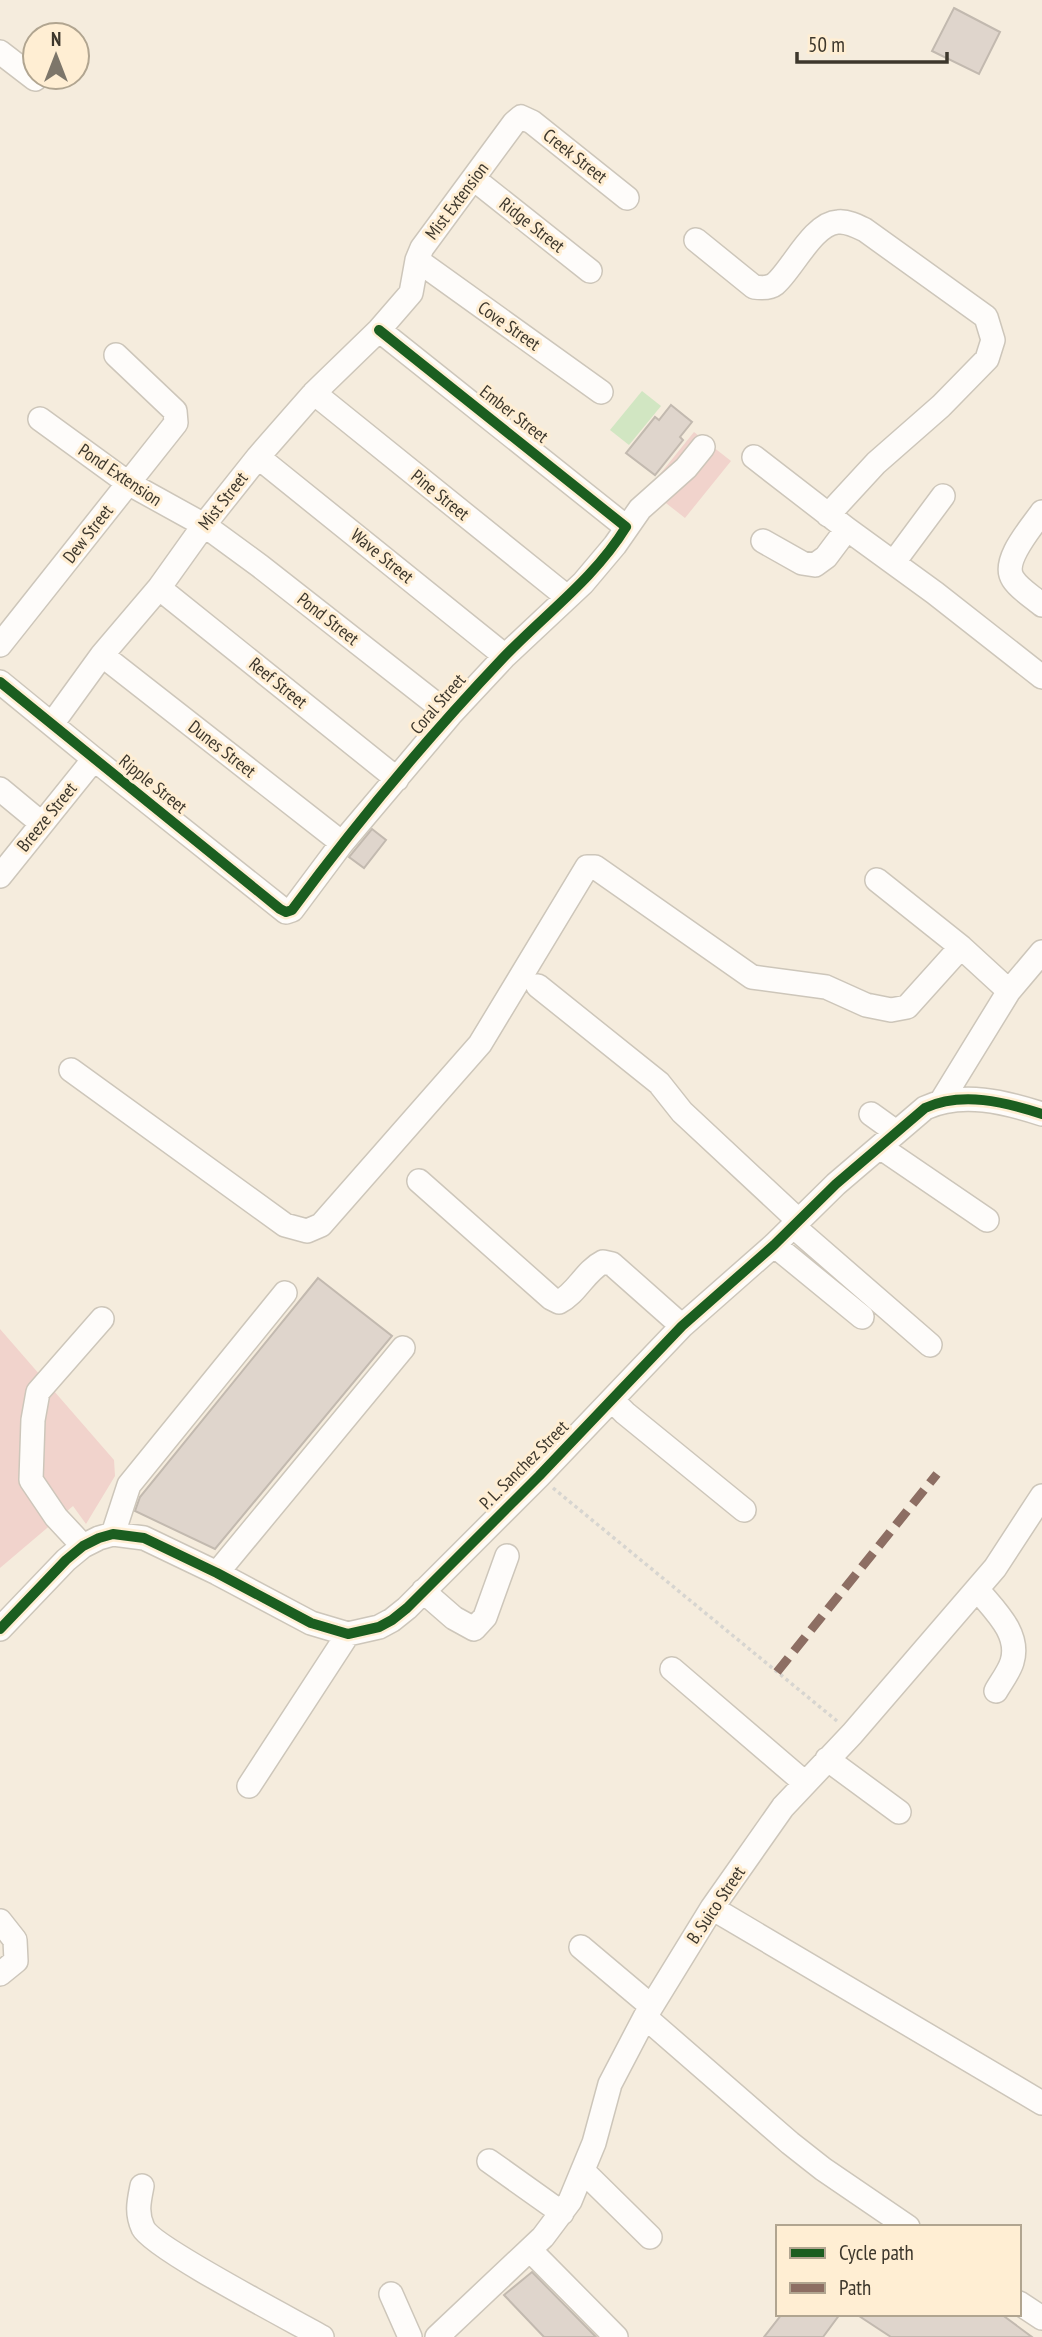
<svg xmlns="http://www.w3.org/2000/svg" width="1042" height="2337" viewBox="0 0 1042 2337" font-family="'PT Sans Narrow',sans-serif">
<rect width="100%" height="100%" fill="#f5ecdd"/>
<!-- green -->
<path fill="#f1d3cc" d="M 694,432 L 731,461 L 685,518 L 648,489 Z
M 0,1329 L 114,1460 L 115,1476 L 86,1524 L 73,1506 L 0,1568 Z"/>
<!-- water -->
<path fill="#d1e6c2" d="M 642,391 L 661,406 L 629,445 L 610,430 Z"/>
<!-- building -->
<path fill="#dfd5cc" stroke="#c2b9af" stroke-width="2" d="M 954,8 L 1000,32 L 979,74 L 932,51 Z
M 671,405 L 692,422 L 680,437 L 683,440 L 655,475 L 626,453 L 655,417 L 659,420 Z
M 372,829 L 386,840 L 364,868 L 349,857 Z
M 318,1278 L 392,1336 L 215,1549 L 135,1511 L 140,1497 Z
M 532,2272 L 596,2337 L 544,2337 L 504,2295 Z
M 782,2314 L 840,2314 L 823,2337 L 764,2337 Z
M 856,2314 L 1001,2314 L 1032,2337 L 891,2337 Z"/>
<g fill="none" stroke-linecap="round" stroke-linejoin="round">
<defs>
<path id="minor" d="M 0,52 L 35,79
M 474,179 L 590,271
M 696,240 L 754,287 C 761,288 770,288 775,284 C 792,270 813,223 838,222 C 848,221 857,226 865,230 L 986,317 L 993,340 L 987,359 L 941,406 L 876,463 L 828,515
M 417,260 L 601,392
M 379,330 L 626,527
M 314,393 L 567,597
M 40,419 L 128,483 L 204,525 L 260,566 L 450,715
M 258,457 L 505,656
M 754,457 L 847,529 L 935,593 L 1042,677
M 1042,512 C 1031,528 1001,561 1013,579 C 1019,589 1033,597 1042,605
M 763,541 L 802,563 L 815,565 L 826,557 L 847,529
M 894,562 L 943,496
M 159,588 L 397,779
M 0,645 L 176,423 L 175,411 L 116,355
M 102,655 L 342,843
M 0,682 L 94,759 L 286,912 L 292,910 L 342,843 L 450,715 L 505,656 L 583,583 L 615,545 L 640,509 L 686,468 L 703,447
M 52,724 L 102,655 L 159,588 L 204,525 L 258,457 L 314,393 L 379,330 L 411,293 L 417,260 L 422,248 L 514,123 L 521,117 L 532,122 L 627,198
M 0,789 L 41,823
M 0,876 L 94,759
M 877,880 L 961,947 L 1009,991
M 538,986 L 659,1083 L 682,1112 L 799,1221
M 71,1070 L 285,1225 L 307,1231 L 321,1225 L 480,1044 L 587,867 L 595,867 L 752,977 L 826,987 L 866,1005 L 891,1010 L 907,1007 L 961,947
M 942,1100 L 1009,991 L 1042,952
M 871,1114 L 896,1132
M 880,1147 L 987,1220
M 419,1181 L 551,1298 L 559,1302 C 577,1293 585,1271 603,1262 L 612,1264 L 682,1326
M 793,1226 L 930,1345
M 774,1245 L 862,1317
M 612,1400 L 625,1413 L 744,1510
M 113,1534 L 129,1485 L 285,1293
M 83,1546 L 56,1517 L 31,1480 L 33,1420 L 38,1392 L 102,1319
M 217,1573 L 403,1348
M 977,1589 C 993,1609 1021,1633 1012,1662 C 1009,1672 1001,1682 996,1691
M 423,1591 L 454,1618 L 474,1629 L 485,1617 L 507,1556
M 0,1629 L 66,1560 L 83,1546 L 99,1538 L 113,1534 L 144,1538 L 217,1573 L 311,1623 L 348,1634 L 379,1627 L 392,1620 L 407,1608 L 539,1476 L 682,1326 L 774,1245 L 836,1184 L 925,1108 C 962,1091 1005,1102 1042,1114
M 672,1669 L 805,1783
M 827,1759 L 899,1812
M 249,1786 L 348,1634
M 712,1908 L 1042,2103
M 0,1921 L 15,1940 L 16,1961 L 0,1974
M 581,1947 L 651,2006
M 645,2017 L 790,2143 L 823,2169 L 908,2227
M 489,2161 L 562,2213
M 583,2171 L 650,2237
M 142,2186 C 139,2201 136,2213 143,2228 C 153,2248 294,2321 322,2337
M 530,2250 L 616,2337
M 391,2294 L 410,2337
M 1019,2303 L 1042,2318
M 437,2337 L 543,2237 L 570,2201 L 594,2143 L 610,2084 L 645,2017 L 712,1908 L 783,1807 L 852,1734 L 995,1568 L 1042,1496"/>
</defs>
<!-- minor casing -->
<use href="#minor" stroke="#cdc6ba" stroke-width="26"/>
<!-- path -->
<path stroke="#d7d5d0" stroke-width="3.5" stroke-dasharray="3.5 3.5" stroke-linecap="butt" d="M 553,1488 L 837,1721"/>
<!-- minor -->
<use href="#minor" stroke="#fefcfa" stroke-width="23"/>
<!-- quiet -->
<path stroke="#8d6e63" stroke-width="9" stroke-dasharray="18 9" stroke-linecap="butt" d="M 777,1672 L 937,1474"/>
<defs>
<path id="cycleway" d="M 0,682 L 280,909 L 286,912 L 292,910 C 357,822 428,737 503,658 C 545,614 594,579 626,527 L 379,330
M 0,1629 L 66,1560 L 83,1546 L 99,1538 L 113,1534 L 144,1538 L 217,1573 L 311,1623 L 348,1634 L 379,1627 L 392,1620 L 407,1608 L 539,1476 L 682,1326 L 774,1245 L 836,1184 L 925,1108 C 962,1091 1005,1102 1042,1114"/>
</defs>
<!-- cycleway casing -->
<use href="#cycleway" stroke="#ffeed3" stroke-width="15"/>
<!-- cycleway -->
<use href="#cycleway" stroke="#1b5e20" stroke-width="10"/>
</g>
<g text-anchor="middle" stroke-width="6" stroke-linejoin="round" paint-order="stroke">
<!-- street labels -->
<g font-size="18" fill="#3d372c" stroke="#ffeed3">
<text transform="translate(575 156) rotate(38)" y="6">Creek Street</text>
<text transform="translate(457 201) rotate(-53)" y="6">Mist Extension</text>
<text transform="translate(532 225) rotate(38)" y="6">Ridge Street</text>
<text transform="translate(509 326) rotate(35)" y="6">Cove Street</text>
<text transform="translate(514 414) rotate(38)" y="6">Ember Street</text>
<text transform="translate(120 475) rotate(34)" y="6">Pond Extension</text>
<text transform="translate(440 495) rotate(39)" y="6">Pine Street</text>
<text transform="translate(223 501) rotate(-52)" y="6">Mist Street</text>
<text transform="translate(88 534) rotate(-52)" y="6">Dew Street</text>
<text transform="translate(382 556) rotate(39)" y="6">Wave Street</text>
<text transform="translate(328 619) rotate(38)" y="6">Pond Street</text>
<text transform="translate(278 683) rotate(39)" y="6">Reef Street</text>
<text transform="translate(438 704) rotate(-49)" y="6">Coral Street</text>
<text transform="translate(222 749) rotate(38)" y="6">Dunes Street</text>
<text transform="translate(153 784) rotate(39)" y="6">Ripple Street</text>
<text transform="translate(47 817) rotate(-51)" y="6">Breeze Street</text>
<text transform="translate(524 1465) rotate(-45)" y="6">P. L. Sanchez Street</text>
<text transform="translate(716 1905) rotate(-56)" y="6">B. Suico Street</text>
</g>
</g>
<!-- legend -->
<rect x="776" y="2225" width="245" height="91" fill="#ffeed3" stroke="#b1a590" stroke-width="2"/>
<rect x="790" y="2248" width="35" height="10" fill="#1b5e20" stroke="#b1a590" stroke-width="2"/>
<text x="839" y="2260" font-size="21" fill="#3d372c">Cycle path</text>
<rect x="790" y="2283" width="35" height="10" fill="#8d6e63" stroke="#b1a590" stroke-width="2"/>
<text x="839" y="2295" font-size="21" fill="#3d372c">Path</text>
<!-- north arrow -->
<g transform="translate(56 56)"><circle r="33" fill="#ffeed3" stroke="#b1a590" stroke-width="2"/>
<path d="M0-5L12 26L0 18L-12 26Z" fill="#7d766a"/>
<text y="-10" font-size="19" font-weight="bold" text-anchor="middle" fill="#3d372c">N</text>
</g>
<!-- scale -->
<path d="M797 52v10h150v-10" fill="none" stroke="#3d372c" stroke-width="3.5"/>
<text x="808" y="52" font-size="21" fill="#3d372c" stroke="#ffeed3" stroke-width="5" paint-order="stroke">50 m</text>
</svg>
